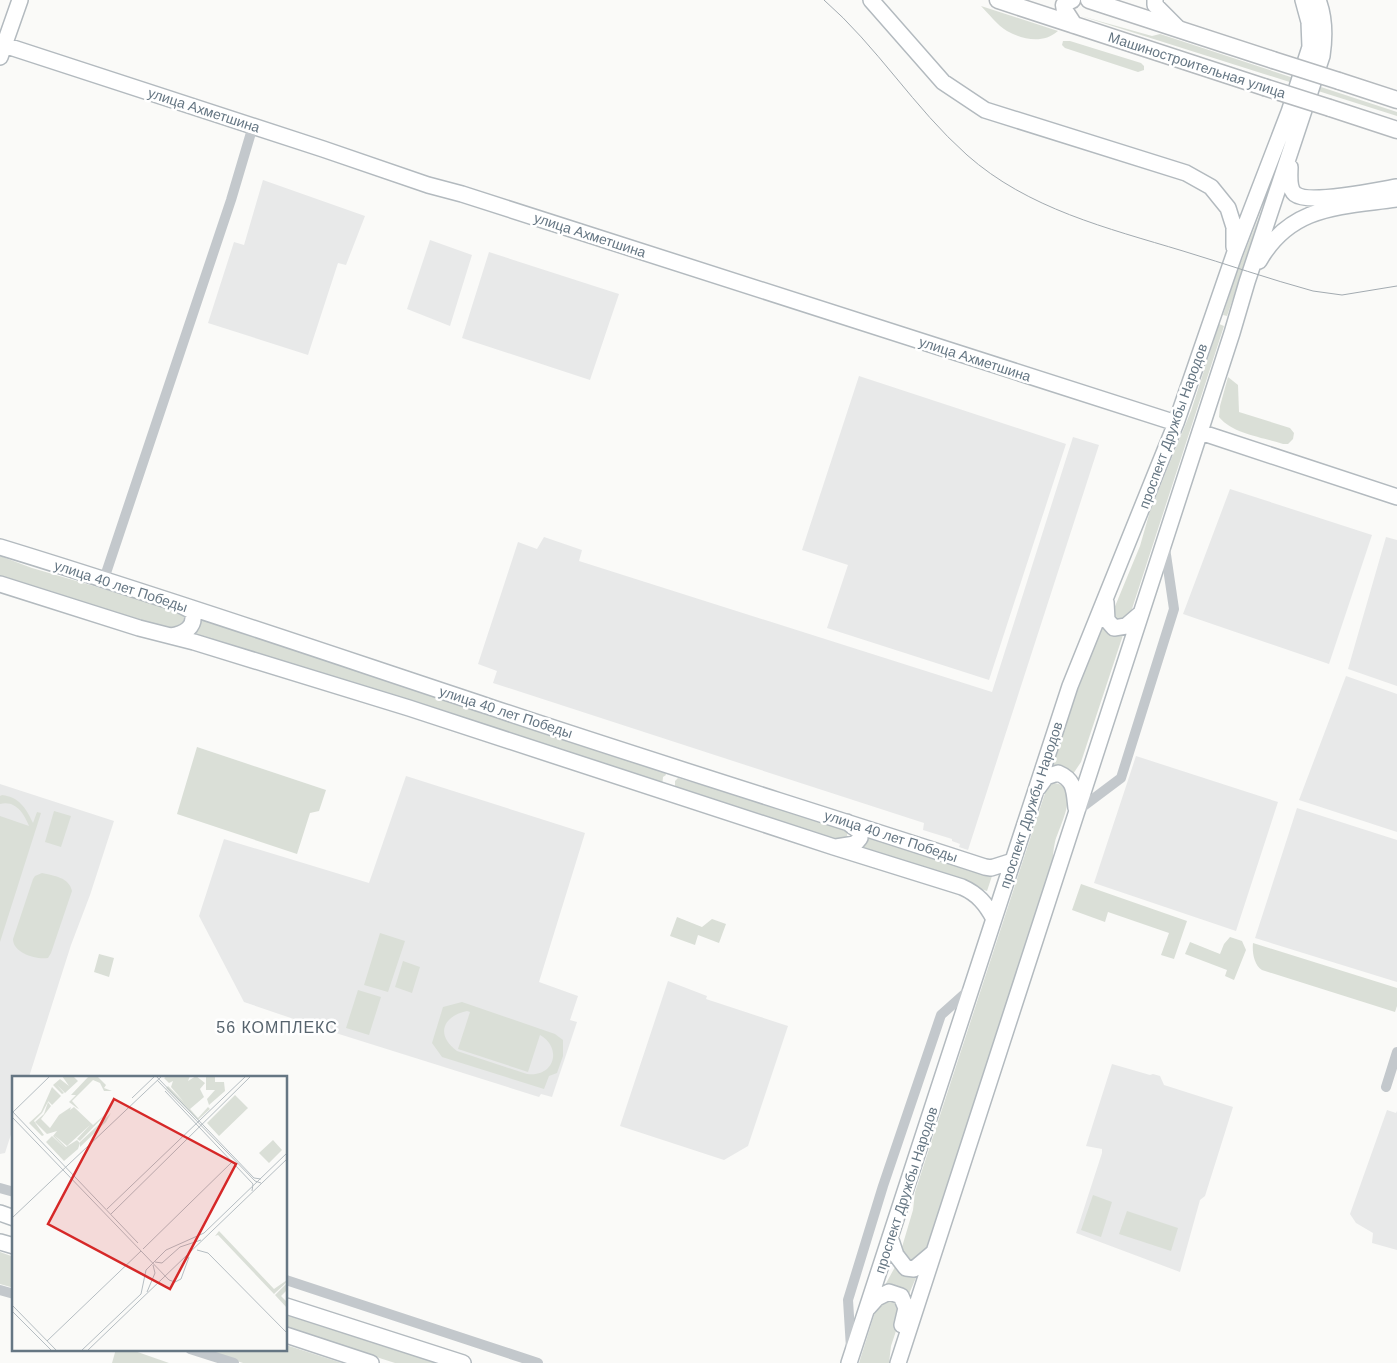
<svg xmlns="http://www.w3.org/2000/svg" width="1397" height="1363" viewBox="0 0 1397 1363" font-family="Arial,sans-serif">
<rect width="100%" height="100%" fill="#fafaf8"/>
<!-- built -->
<path fill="#e8e9e9" d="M 263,180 L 365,216 L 346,265 L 338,263 L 308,355 L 208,323 L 234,242 L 244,245 Z
M 430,240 L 472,255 L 450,326 L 407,309 Z
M 489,252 L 619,294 L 590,380 L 462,338 Z
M 859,376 L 1066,444 L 989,680 L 827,628 L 848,565 L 802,550 Z
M 1073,437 L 1099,445 L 968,850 L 959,847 L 960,844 L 952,841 L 952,839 L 923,830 L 924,823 L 493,683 L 497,671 L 478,664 L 518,542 L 537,549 L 544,537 L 582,550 L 579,561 L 992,692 Z
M 1230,489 L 1372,535 L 1329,664 L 1183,614 Z
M 1386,537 L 1397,540 L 1397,686 L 1348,669 Z
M 1346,676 L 1397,694 L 1397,832 L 1299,800 Z
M 1136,756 L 1278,802 L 1236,931 L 1094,883 Z
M 406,776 L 585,833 L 539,982 L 578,996 L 570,1020 L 577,1022 L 552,1097 L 541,1094 L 539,1097 L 323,1029 L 244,1002 L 199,916 L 224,839 L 369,883 Z
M 0,784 L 114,821 L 90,895 L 71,945 L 29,1077 L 14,1077 L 14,1125 L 5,1153 L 0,1154 Z
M 1297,808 L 1397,840 L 1397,982 L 1255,938 Z
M 668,981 L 707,996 L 706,999 L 788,1026 L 748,1146 L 724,1160 L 620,1126 Z
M 1112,1064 L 1150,1075 L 1153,1074 L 1160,1076 L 1164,1085 L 1233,1107 L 1205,1196 L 1200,1200 L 1180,1272 L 1076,1233 L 1102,1153 L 1102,1149 L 1086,1146 Z
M 1387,1110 L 1396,1113 L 1397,1111 L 1397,1250 L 1372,1243 L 1373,1233 L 1356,1223 L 1350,1214 Z"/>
<!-- green -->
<path fill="#dadfd7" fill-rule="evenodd" d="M 981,6 L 1058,31 C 1043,44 1024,40 1007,31 C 997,25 989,14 981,6 Z
M 1081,16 L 1152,36 L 1160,34 L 1397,112 L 1397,116 Z
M 1063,41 L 1070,41 L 1141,63 L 1144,66 L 1144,70 L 1138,72 L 1065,48 L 1062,45 Z
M 1264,204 L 1265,205 L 1227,316 L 1223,315 L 1236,274 Z
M 1219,324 L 1224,326 L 1131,612 L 1128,618 L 1117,622 L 1111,616 L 1140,546 L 1150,511 L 1191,411 Z
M 1228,377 L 1238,385 L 1239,412 L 1290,428 L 1294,433 L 1293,439 L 1288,444 L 1283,444 C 1262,437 1233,434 1219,417 L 1220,406 Z
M 0,556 L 32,568 L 179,611 L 184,614 C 185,623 182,627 174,630 L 25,584 L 0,580 Z
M 198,617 L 665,772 L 666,775 L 663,777 L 662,786 L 221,642 L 192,633 Z
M 1102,628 L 1113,635 L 1123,635 L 1081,762 L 1071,777 L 1048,770 L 1074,693 Z
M 197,747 L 326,790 L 319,811 L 310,813 L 297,854 L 177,814 Z
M 678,778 L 719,790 L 731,791 L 848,829 L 847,836 L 841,841 L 774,819 L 755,817 L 675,788 L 675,781 Z
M 1053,783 C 1083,785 1059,826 1055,842 C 1053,850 1053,858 1052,866 L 924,1256 L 911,1262 L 907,1260 L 902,1254 L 902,1247 L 913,1210 L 915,1192 L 1047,787 Z
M 2,795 C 19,797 26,808 33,823 L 37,812 L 41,813 L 0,942 L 0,816 L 29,826 C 24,813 15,800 0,804 L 0,796 Z
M 54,811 L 71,816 L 61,847 L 45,842 Z
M 863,832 L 992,876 L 987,891 L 877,856 L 859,846 Z
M 42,873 C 54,876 69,877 72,891 L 51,953 L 48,958 C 36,960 13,953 13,939 L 33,879 L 35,876 Z
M 1081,884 L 1187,921 L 1174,959 L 1161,955 L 1169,933 L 1108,912 L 1105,922 L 1072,910 Z
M 677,917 L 702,927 L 712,919 L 726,924 L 719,943 L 698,935 L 695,945 L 670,936 Z
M 380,933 L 405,941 L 388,992 L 364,985 Z
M 1230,937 L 1242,941 L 1246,950 L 1234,980 L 1225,976 L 1227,970 L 1185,954 L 1190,942 L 1220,954 L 1224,944 Z
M 1253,943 L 1397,988 L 1397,1006 L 1395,1012 L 1262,970 C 1254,965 1252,952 1253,943 Z
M 99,954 L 114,958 L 109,977 L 94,972 Z
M 403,961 L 420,967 L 412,993 L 395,987 Z
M 358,990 L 381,997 L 369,1035 L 346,1028 Z
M 462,1002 L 555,1034 L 563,1040 L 563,1056 L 557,1073 L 549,1076 L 544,1089 L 442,1057 L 432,1043 L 443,1007 ZM 467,1011 L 470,1012 L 458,1049 L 528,1072 L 540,1035 C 563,1048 554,1078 527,1074 L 457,1051 C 435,1035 443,1016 467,1011 Z
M 1093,1195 L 1112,1202 L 1101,1237 L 1081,1230 Z
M 1127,1211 L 1178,1228 L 1171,1251 L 1119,1234 Z
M 0,1252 L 14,1257 L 14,1288 L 0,1284 Z
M 895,1267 L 898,1270 L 918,1273 L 909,1294 C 902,1285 894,1285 884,1287 Z
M 885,1299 L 895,1300 L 901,1316 L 891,1346 L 889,1363 L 859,1363 L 876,1309 Z
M 286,1312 L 442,1363 L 395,1363 L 286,1328 Z
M 286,1345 L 342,1363 L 243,1363 L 200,1349 L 286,1349 Z
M 116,1349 L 129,1349 L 169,1363 L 112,1363 Z"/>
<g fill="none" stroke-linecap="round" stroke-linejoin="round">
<defs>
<path id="secondary" d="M 871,0 L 943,82 L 985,110 L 1186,173 L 1211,187 L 1228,208 L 1234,227 L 1234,247
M 1155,0 L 1155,5 L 1179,29
M 4,45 L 323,149 L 428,185 L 462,194 L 1176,423
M 0,57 L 20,0
M 1290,167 C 1290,176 1288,188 1295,194 C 1309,205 1378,190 1397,187
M 1259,261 C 1291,205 1340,207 1397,199
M 1200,432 L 1397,497
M 0,547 C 164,597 327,653 490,707 C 654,762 820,813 985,867 L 991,868 L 1013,861
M 0,584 L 139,628 L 194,642 L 409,708 L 834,847 L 962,887 C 978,894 986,904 994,919
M 1106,602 L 1107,620 L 1114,628 L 1126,626 L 1140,614
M 171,636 C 184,634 197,627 192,611 L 182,606
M 1038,788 L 1046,777 L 1058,773 C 1075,780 1074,791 1076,808
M 836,847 L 855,844 L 860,838 L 859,831 L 847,822
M 0,1213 L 14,1218
M 890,1237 L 896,1255 L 906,1268 L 914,1269 L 933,1253
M 0,1242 L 14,1246
M 286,1306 L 463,1363
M 868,1308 L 877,1298 L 889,1292 L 901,1296 L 906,1308 L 902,1325
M 286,1335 L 371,1363
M 849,1363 L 1070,686 L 1176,423 L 1234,255 L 1289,112 L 1310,47 L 1309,22 L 1303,0
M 898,1363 L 1232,333 L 1247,282 L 1322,56 C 1325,36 1325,18 1318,0"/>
<path id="primary" d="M 998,0 L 1264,87
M 1072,0 L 1068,1 L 1064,5 L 1065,11 L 1074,25
M 1089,0 L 1273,60
M 1339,81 L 1397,100
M 1330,108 L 1397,130"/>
</defs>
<!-- secondary casing -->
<use href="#secondary" stroke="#b3babf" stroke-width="18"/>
<!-- primary casing -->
<use href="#primary" stroke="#b5babe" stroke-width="19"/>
<!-- street -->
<path stroke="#c3c8cc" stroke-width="10" d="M 104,579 L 231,200 L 253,126
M 1077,811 L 1121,778 L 1174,609 L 1165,548
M 1386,1087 L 1397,1052
M 0,1188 L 14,1192
M 286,1280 L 538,1363
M 0,1290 L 14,1294
M 851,1348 L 848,1300 L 883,1186 L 941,1015 L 969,990
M 190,1349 L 234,1363"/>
<!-- secondary -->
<use href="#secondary" stroke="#fff" stroke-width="15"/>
<!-- primary -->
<use href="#primary" stroke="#fff" stroke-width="16"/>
<!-- tram -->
<path stroke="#a2aab0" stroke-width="1" d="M 824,0 C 877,46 914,108 967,155 C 1028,209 1107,228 1183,251 C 1226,264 1269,279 1313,291 L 1342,295 L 1397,286"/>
<defs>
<path id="primary-bridge" d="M 1273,60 L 1339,81
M 1264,87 L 1330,108"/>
</defs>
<!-- primary-bridge casing -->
<use href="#primary-bridge" stroke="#b5babe" stroke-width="19" stroke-linecap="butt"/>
<!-- primary-bridge -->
<use href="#primary-bridge" stroke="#fff" stroke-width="16"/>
</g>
<g text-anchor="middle" stroke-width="5" stroke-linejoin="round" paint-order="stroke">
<!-- street labels -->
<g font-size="14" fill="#657683" stroke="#fff">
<text transform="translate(1197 65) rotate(18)" y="5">Машиностроительная улица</text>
<text transform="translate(204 110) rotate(18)" y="5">улица Ахметшина</text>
<text transform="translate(590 235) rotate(18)" y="5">улица Ахметшина</text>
<text transform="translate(975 359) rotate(18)" y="5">улица Ахметшина</text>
<text transform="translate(1173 426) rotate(-70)" y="5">проспект Дружбы Народов</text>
<text transform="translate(121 586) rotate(18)" y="5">улица 40 лет Победы</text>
<text transform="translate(506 712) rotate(18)" y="5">улица 40 лет Победы</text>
<text transform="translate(1031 805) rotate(-72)" y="5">проспект Дружбы Народов</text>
<text transform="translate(891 836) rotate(18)" y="5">улица 40 лет Победы</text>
<text transform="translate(906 1190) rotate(-72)" y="5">проспект Дружбы Народов</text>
</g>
<!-- quarter labels -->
<g font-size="16" letter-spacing="1" fill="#57646e" stroke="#fff">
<text x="277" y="1033">56 КОМПЛЕКС</text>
</g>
</g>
<!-- overview -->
<g transform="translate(12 1076)">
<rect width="275" height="275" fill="#fafaf8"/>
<path d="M 50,0 L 61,0 L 66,5 L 53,17 L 45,9 L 52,17 L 50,18 L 41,9 L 48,3 L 57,10 ZM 77,0 L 85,0 L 94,9 L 92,12 L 100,15 L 92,15 L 88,7 L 81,4 L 60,25 L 67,33 L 65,32 L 57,26 L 64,19 L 59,19 ZM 155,0 L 178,0 L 176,5 L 184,0 L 193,7 L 188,13 L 192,21 L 178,33 L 186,42 L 196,31 L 198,33 L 186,44 L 154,12 L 156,10 L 172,26 L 159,11 L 161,5 L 157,7 L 152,2 ZM 194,0 L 212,0 L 203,0 L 203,6 L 212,6 L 213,15 L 197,29 L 195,23 L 203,14 L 194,14 ZM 40,11 L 49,20 L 40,29 L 36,25 L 39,20 L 30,37 L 22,45 L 32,59 L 30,60 L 17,47 L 29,36 ZM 223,19 L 236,32 L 207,60 L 195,47 ZM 36,26 L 39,30 L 29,43 L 38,52 L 47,39 L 59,31 L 58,34 L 62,31 L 81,49 L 98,34 L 68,65 L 65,63 L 78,49 L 55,70 L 42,59 L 54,71 L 65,64 L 68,67 L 66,73 L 52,85 L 34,66 L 40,60 L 55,74 L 41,60 L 45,55 L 35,58 L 23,46 L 32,38 ZM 99,37 L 94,46 L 68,71 L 68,66 ZM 261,64 L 270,74 L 257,87 L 247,77 ZM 207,155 L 262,213 L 275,204 L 275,206 L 262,218 L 206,159 L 203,160 ZM 275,207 L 275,214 L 269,220 L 275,226 L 275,232 L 263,219 Z" fill="#dadfd7"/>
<path fill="none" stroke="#b5bdc2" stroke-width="1" d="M 144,0 L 242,102 L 249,103M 145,4 L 243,105 L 249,107M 153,15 L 241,108 L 240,115M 120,22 L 143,0M 0,35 L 126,167M 0,37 L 38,0M 0,41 L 157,204 L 163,206 L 169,203 L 177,181M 95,133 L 234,0M 99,138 L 239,0M 0,142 L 150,0M 131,173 L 220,86M 185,174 L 196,177 L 275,257M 143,186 L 150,187 L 168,171 L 189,164M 135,216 L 143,197 L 141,189M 0,229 L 45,275M 0,235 L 40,275M 35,265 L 129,175M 69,275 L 129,218 L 134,194 L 154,174 L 192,157 L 275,77M 75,275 L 275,83"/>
<path fill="#d62828" fill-opacity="0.15" stroke="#d62828" stroke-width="2.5" d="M 102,23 L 224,88 L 158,213 L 36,148 Z"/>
<rect width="275" height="275" fill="none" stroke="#657683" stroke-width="2.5"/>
</g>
</svg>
